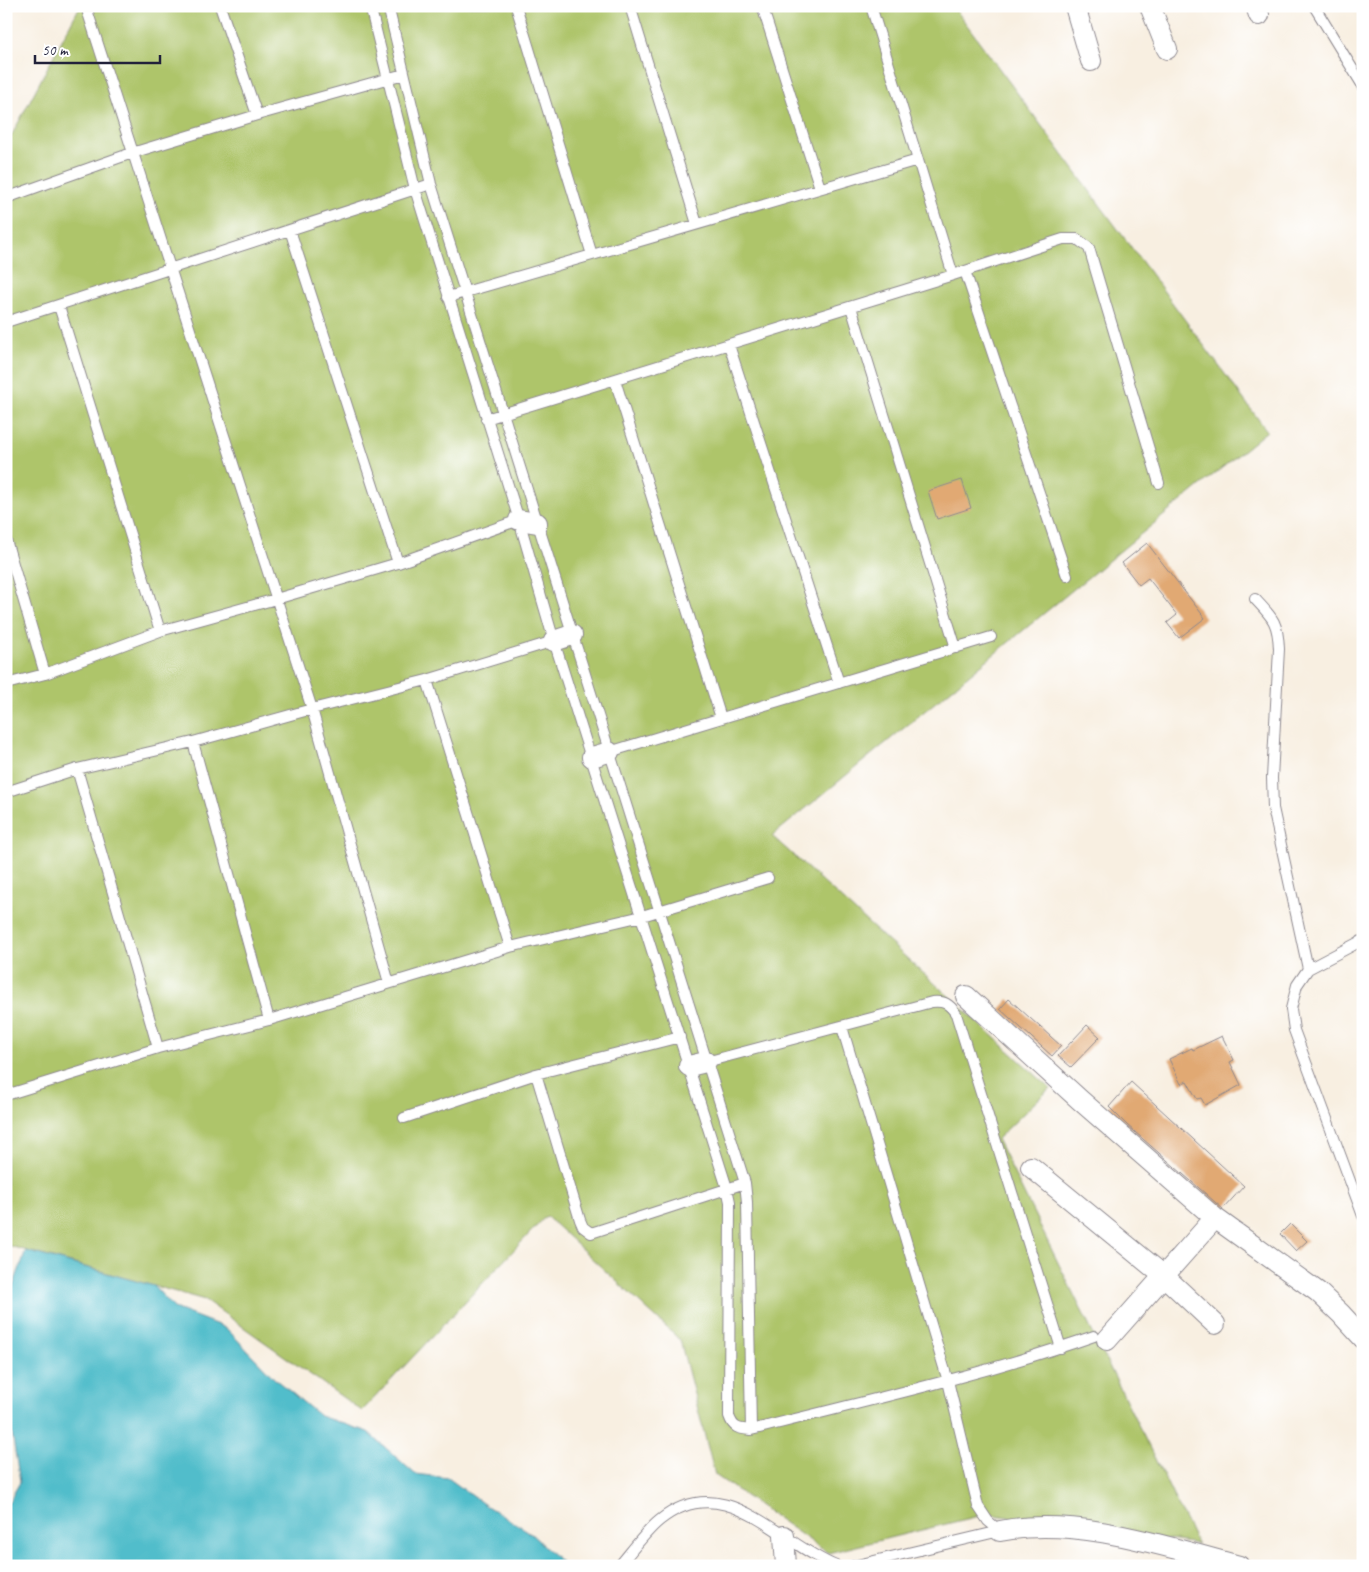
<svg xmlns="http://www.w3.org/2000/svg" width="1369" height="1572" viewBox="0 0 1369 1572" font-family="Caveat,sans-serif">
<rect width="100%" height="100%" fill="#fff"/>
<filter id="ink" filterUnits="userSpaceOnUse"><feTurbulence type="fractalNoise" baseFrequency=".02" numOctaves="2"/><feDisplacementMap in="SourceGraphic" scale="10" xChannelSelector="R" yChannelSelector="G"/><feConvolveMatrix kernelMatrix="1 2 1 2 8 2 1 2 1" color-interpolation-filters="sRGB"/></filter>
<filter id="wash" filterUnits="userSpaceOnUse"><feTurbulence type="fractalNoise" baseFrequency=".0096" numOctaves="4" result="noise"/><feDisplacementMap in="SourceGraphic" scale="20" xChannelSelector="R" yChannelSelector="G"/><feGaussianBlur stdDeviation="1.12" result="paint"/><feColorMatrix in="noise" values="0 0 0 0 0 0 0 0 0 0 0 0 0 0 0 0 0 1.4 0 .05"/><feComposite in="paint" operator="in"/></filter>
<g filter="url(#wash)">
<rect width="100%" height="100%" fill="#f8efe1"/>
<!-- green -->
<path fill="#aec56a" stroke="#687452" d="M 80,6 L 953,6 L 1267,431 L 772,836 L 1050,1088 L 997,1139 L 1197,1544 L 987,1514 L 828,1553 L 715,1475 L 680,1340 L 546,1216 L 362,1411 L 205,1300 L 6,1245 L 6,146 Z"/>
<!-- water -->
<path fill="#51bdcb" stroke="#3a7083" d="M 26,1251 L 154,1286 L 174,1308 L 226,1328 L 275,1379 L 320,1416 L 368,1432 L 415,1474 L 448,1478 L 485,1505 L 528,1531 L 565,1566 L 6,1566 L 6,1507 L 20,1482 L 8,1409 L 10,1386 L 9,1297 Z"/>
<g id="blocks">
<!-- building -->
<path fill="#e1a973" d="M 962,480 L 971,508 L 937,519 L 928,491 Z
M 1147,543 L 1205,618 L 1179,638 L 1167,623 L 1177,615 L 1148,578 L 1139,585 L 1122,563 Z
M 1009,999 L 1061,1046 L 1052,1056 L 1000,1009 Z
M 1087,1025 L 1100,1037 L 1071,1067 L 1058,1056 Z
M 1222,1036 L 1234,1060 L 1230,1062 L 1241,1085 L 1205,1105 L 1201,1098 L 1197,1099 L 1187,1081 L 1181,1084 L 1169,1059 L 1192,1048 L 1193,1050 Z
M 1131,1082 L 1244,1186 L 1223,1209 L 1127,1125 L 1109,1107 Z
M 1290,1224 L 1307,1241 L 1296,1251 L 1280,1234 Z"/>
</g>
</g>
<g filter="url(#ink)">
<use href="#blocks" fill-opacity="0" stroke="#8d888e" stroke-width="1"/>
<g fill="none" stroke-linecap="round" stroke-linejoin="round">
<defs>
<path id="service" d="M 220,6 L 257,115
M 370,6 L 415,189 L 519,520 L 554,641 L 727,1188 L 730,1202 L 729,1416 C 733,1428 738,1429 751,1430 C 866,1401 982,1375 1094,1336
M 388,6 L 431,184 L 745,1183 L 747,1202 L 751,1430
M 516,6 L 592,255
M 630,6 L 697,224
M 762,6 L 820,188
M 871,6 L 953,275
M 1314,6 L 1363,86
M 88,13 L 312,709 L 389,983
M 6,198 L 132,153 L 257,115 L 404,74
M 290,230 L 398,563
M 965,271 L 1067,576
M 448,297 L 918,160
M 59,306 L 160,631
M 851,307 L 956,648
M 6,322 L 431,184
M 729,345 L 839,683
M 615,380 L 721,718
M 486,419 L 953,275 L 1063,239 L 1077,239 L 1089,248 L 1159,483
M 6,540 L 45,674
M 1255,599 C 1273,618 1278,622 1279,649 L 1272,778 L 1273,808 L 1308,969
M 427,680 L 510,947
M 6,684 L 45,674 L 160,631 L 276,599 L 398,563 L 519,520
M 193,742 L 269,1020
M 609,752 L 991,637
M 77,769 L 158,1048
M 6,792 L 77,769 L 193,742 L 312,709 L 427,680 L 554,641
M 1363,940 L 1308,969 L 1297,985 L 1291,1009 L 1294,1030 L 1363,1216
M 842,1027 L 948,1381 L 978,1506 L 988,1521 L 1000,1531
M 706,1062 L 932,1002 C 944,1001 949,1003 956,1014 L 1061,1348
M 536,1074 L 580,1220 L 583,1227 L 591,1233 L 745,1183
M 6,1095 L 158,1048 L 269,1020 L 510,947 L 642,916 L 768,878
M 404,1118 L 536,1074 L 680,1037
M 619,1566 C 631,1552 646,1531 660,1520 C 725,1468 778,1543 836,1566
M 853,1566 L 1000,1531"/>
<path id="minor" d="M 1075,6 L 1091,61
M 1150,6 L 1167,49
M 1256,6 L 1259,15
M 519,520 L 537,523
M 554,641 L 572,635
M 592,757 L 609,752
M 966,996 L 1080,1100 L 1215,1218 L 1318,1292 L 1341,1314 L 1363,1338
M 689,1066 L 706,1062
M 1031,1167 L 1164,1276 L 1215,1324
M 1107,1340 L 1215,1218
M 1000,1531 C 1077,1516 1164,1546 1239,1566
M 784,1536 L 786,1566"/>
</defs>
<!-- service casing -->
<use href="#service" stroke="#8d888e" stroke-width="12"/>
<!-- minor casing -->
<use href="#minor" stroke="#8d888e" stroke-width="22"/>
<!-- service -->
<use href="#service" stroke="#fff" stroke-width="10"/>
<!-- minor -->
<use href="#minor" stroke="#fff" stroke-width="20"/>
</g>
</g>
<!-- margin -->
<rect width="1369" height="1572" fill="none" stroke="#fff" stroke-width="25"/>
<!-- scale -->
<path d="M35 55v8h125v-8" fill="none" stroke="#22223b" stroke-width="2.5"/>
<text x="42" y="55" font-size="15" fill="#22223b" stroke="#ffffff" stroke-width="4" paint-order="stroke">50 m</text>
</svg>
